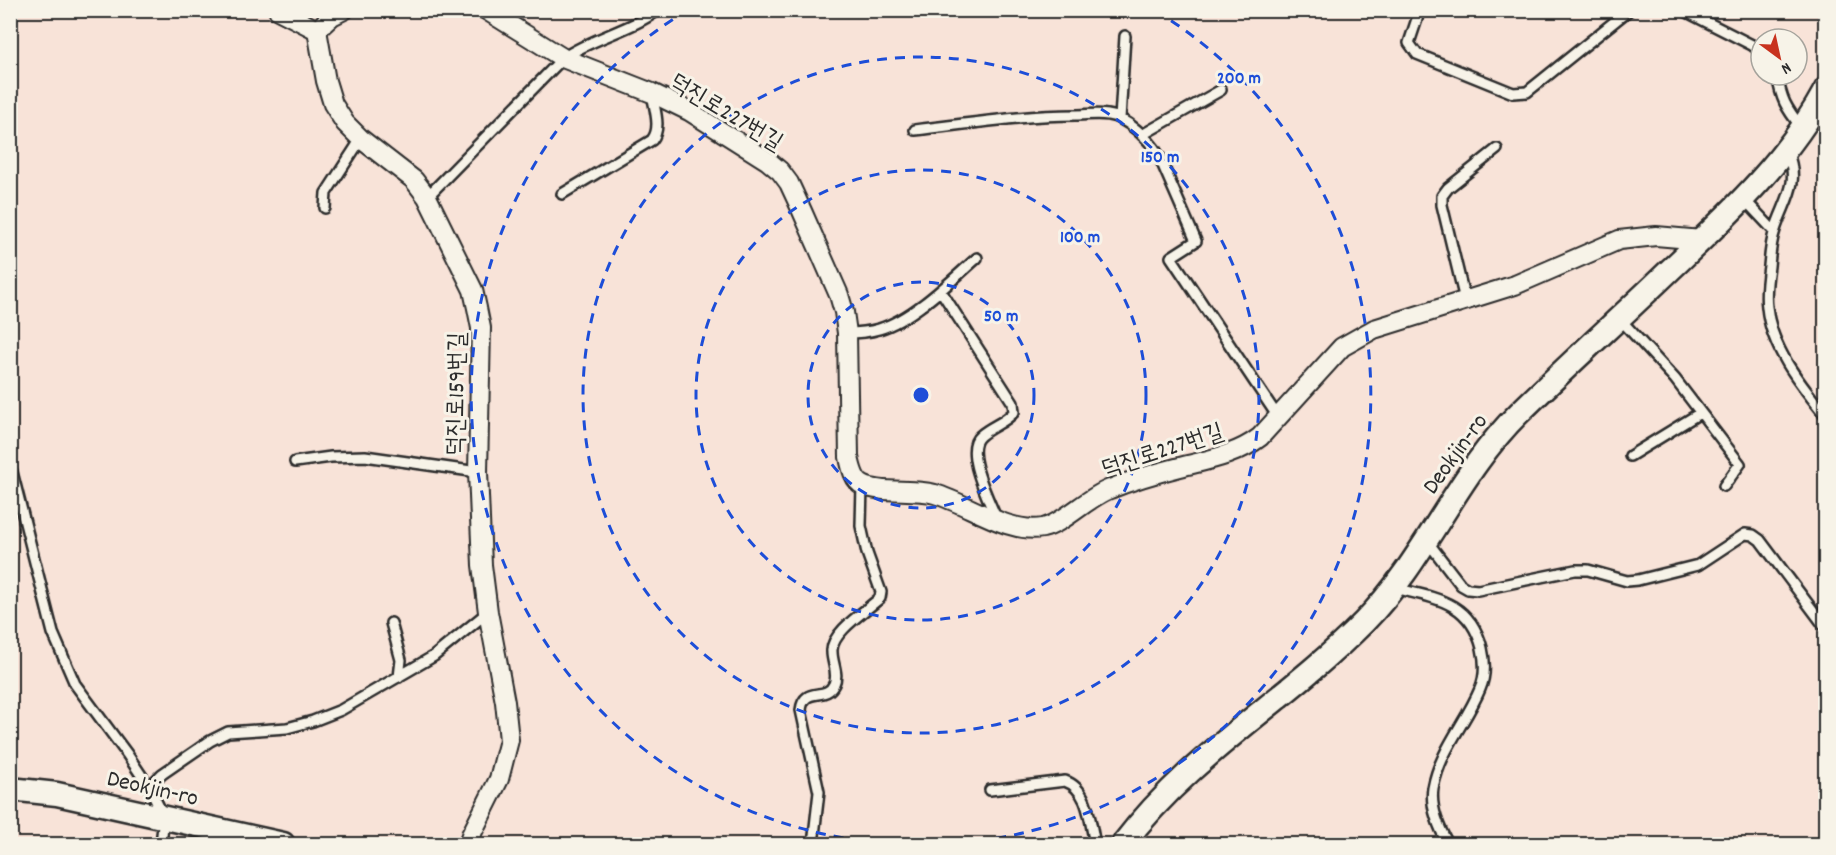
<svg xmlns="http://www.w3.org/2000/svg" width="1836" height="855" viewBox="0 0 1836 855" font-family="Dekko,'Poor Story',sans-serif">
<rect width="100%" height="100%" fill="#f8e3d8"/>
<filter id="ink" filterUnits="userSpaceOnUse"><feTurbulence type="fractalNoise" baseFrequency=".0167" numOctaves="2"/><feDisplacementMap in="SourceGraphic" scale="12" xChannelSelector="R" yChannelSelector="G"/><feConvolveMatrix kernelMatrix="1 2 1 2 8 2 1 2 1" color-interpolation-filters="sRGB"/></filter>
<g filter="url(#ink)">
<g fill="none" stroke-linecap="round" stroke-linejoin="round">
<defs>
<path id="service" d="M 1420,10 L 1409,43 L 1417,54 L 1513,93 L 1527,92 L 1629,10
M 1683,10 L 1752,45 L 1761,52
M 1777,75 C 1781,99 1786,108 1801,127
M 1120,119 L 1125,36
M 915,130 C 968,124 1022,115 1076,115 C 1086,115 1098,113 1108,115 C 1126,117 1149,139 1158,154 L 1196,241 L 1171,257 L 1278,417
M 1142,135 L 1221,90
M 1787,151 C 1801,184 1785,199 1775,230 C 1771,241 1770,254 1769,266 C 1767,280 1765,294 1767,307 C 1771,349 1801,385 1826,416
M 562,194 L 652,140 C 662,128 654,108 652,93
M 427,197 L 563,58 C 592,38 629,31 658,10
M 1743,198 L 1774,231
M 325,208 L 326,193 L 361,139
M 941,291 L 1013,403 L 1014,412 C 1005,423 991,426 980,436 C 963,450 989,500 996,518
M 1465,300 L 1442,205 L 1442,196 L 1448,188 L 1497,149
M 1619,318 L 1675,379 L 1740,464 L 1724,486
M 847,333 C 858,333 869,332 879,329 C 913,319 951,281 977,258
M 1630,456 L 1700,413
M 295,462 L 331,457 L 365,456 L 478,472
M 10,464 L 53,633 L 75,684 L 127,754 L 149,787 L 164,817 L 161,844
M 1427,541 L 1461,585 L 1468,589 L 1478,590 L 1575,570 L 1588,570 L 1627,581 L 1638,580 L 1698,565 L 1745,534 L 1753,535 L 1760,540 L 1826,628
M 1394,588 C 1435,598 1470,601 1482,648 C 1485,661 1486,676 1480,689 C 1466,723 1440,750 1433,788 C 1430,807 1439,828 1448,844
M 391,623 L 401,660 L 399,677
M 149,787 L 162,774 L 210,741 L 228,732 L 287,728 L 313,721 L 341,710 L 434,656 L 488,612
M 990,790 L 1065,781 C 1089,789 1090,823 1095,844
M 813,844 L 819,792 L 801,710 C 804,685 826,702 834,684 C 839,674 832,663 832,652 C 830,633 867,610 880,598 L 881,592 L 867,553 L 861,526 L 862,485"/>
<path id="minor" d="M 278,10 L 317,30 L 326,81 L 333,104 L 345,123 L 361,139 L 414,180 L 427,197 L 473,290 L 477,308 L 481,328 L 478,472 L 482,565 L 488,612 L 505,702 L 509,740 L 499,779 L 471,835 L 468,844
M 486,10 L 563,58 L 652,93 L 689,111 L 768,161 L 780,171 L 789,183 L 802,211 L 839,295 L 844,312 L 847,333 L 849,457 C 851,467 854,481 863,485 C 879,494 914,488 935,494 C 969,504 1007,534 1043,528 C 1063,524 1088,497 1110,489 C 1132,480 1156,473 1180,467 C 1208,460 1237,455 1260,437 L 1342,347 L 1374,329 L 1515,285 L 1619,240 L 1656,236 L 1702,240
M 317,30 L 332,16 L 344,10"/>
<path id="tertiary" d="M 10,789 L 57,794 L 283,844
M 1123,844 C 1191,754 1286,701 1364,622 C 1426,559 1456,475 1519,413 C 1568,365 1620,318 1670,270 C 1728,215 1788,160 1826,89"/>
</defs>
<!-- service casing -->
<use href="#service" stroke="#2b2b2b" stroke-width="14"/>
<!-- minor casing -->
<use href="#minor" stroke="#2b2b2b" stroke-width="22"/>
<!-- tertiary casing -->
<use href="#tertiary" stroke="#2b2b2b" stroke-width="27"/>
<!-- service -->
<use href="#service" stroke="#f7f3e8" stroke-width="9"/>
<!-- minor -->
<use href="#minor" stroke="#f7f3e8" stroke-width="18"/>
<!-- tertiary -->
<use href="#tertiary" stroke="#f7f3e8" stroke-width="22"/>
</g>
</g>
<!-- distance rings -->
<g fill="none" stroke="#1d4ed8" stroke-width="3" stroke-dasharray="10 8">
<circle cx="921" cy="395" r="113"/>
<circle cx="921" cy="395" r="225"/>
<circle cx="921" cy="395" r="338"/>
<path d="M897 844A450 450 0 0 1 686 11M1156 11A450 450 0 0 1 945 844"/>
</g>
<g text-anchor="middle" stroke-width="6" stroke-linejoin="round" paint-order="stroke">
<!-- street labels -->
<g font-size="24" fill="#2b2b2b" stroke="#f7f3e8">
<text transform="translate(727 111) rotate(31)" y="8">덕진로227번길</text>
<text transform="translate(455 394) rotate(-89)" y="8">덕진로159번길</text>
<text transform="translate(1162 449) rotate(-18)" y="8">덕진로227번길</text>
<text transform="translate(1454 453) rotate(-54)" y="8">Deokjin-ro</text>
<text transform="translate(153 787) rotate(13)" y="8">Deokjin-ro</text>
</g>
</g>
<circle cx="921" cy="395" r="9" fill="#1d4ed8" stroke="#f7f3e8" stroke-width="3"/>
<g font-size="18" text-anchor="middle" font-weight="bold" fill="#1d4ed8" stroke="#f7f3e8" stroke-width="6" stroke-linejoin="round" paint-order="stroke">
<text x="1239" y="83">200 m</text>
<text x="1160" y="162">150 m</text>
<text x="1080" y="242">100 m</text>
<text x="1001" y="321">50 m</text>
</g>
<!-- margin -->
<rect width="1836" height="855" fill="none" stroke="#f7f3e8" stroke-width="36"/>
<rect x="18" y="18" width="1800" height="819" fill="none" stroke="#2b2b2b" stroke-width="2" filter="url(#ink)"/>
<!-- north arrow -->
<g transform="translate(1779 57) rotate(147)"><circle r="28" fill="#f7f3e8" stroke="#a5a39c" stroke-width="1.5"/>
<path d="M0-4.5L10 22L0 15L-10 22Z" fill="#c8321e"/>
<text y="-9" font-size="16" font-weight="bold" text-anchor="middle" fill="#2b2b2b">N</text>
</g>
</svg>
